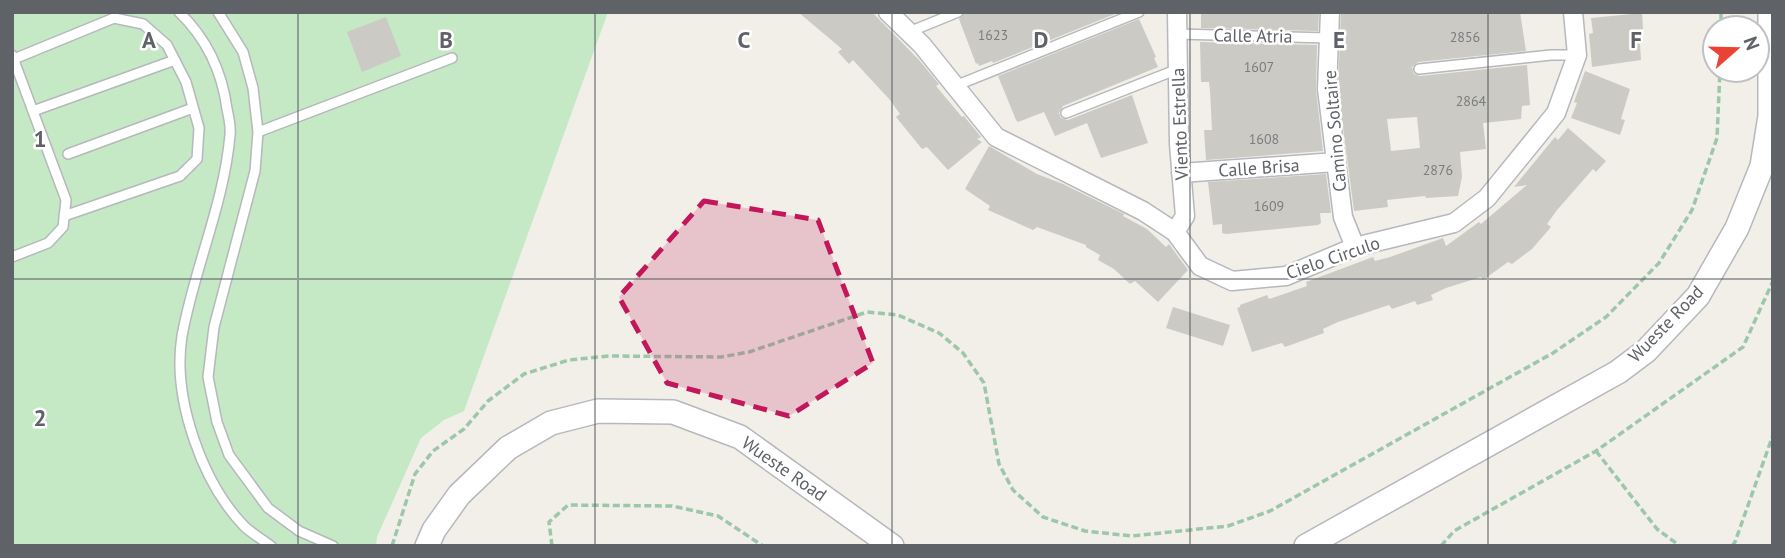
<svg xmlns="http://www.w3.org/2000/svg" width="1785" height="558" viewBox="0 0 1785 558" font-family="'PT Sans',sans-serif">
<rect width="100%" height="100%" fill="#f1efe8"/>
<!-- green -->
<path fill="#c5e8c5" d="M 12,12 L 608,12 L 464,411 L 444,420 L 421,438 L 377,537 L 376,546 L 12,546 Z"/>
<!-- building -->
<path fill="#cccac5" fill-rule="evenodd" d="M 798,12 L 872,12 L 919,60 L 939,84 L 936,86 L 962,117 L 964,116 L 981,137 L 977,139 L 982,142 L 948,170 L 927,147 L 922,149 L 896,117 L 900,114 L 890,100 L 865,73 L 853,60 L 849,64 L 838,52 L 842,49 Z
M 965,12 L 1120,12 L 993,63 L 992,61 L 979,66 L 978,63 L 976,64 L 959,19 Z
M 1201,12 L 1319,12 L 1318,31 L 1201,28 Z
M 1341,12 L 1520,12 L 1526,51 L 1418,62 L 1412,67 L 1414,74 L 1420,76 L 1527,65 L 1530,105 L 1522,106 L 1521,119 L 1483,123 L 1486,149 L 1460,152 L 1462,177 L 1458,196 L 1426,198 L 1425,196 L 1387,200 L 1388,207 L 1354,211 L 1338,89 ZM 1417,117 L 1420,148 L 1391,151 L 1387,119 Z
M 1642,13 L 1643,29 L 1639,30 L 1641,60 L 1592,67 L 1589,34 L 1593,33 L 1591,18 Z
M 386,17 L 401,56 L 362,72 L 347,32 Z
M 1139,19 L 1156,57 L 1154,58 L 1158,67 L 1063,106 L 1059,113 L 1061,118 L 1068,120 L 1132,95 L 1148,143 L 1101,158 L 1087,123 L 1055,136 L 1044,112 L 1018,122 L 1016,120 L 998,76 Z
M 1200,42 L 1317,45 L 1316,90 L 1323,151 L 1206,160 L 1204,130 L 1212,130 L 1210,91 L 1209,82 L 1201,82 Z
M 1585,71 L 1630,89 L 1621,119 L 1625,120 L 1620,135 L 1571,118 L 1577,103 L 1574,102 Z
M 1568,128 L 1606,161 L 1596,172 L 1593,169 L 1557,210 L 1547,224 L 1551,227 L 1532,249 L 1512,264 L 1508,262 L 1483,280 L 1481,277 L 1446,288 L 1431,295 L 1433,300 L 1417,305 L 1415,301 L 1392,309 L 1389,305 L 1338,322 L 1323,329 L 1324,333 L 1285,347 L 1282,343 L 1252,352 L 1237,308 L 1240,307 L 1240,305 L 1267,295 L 1269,299 L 1307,286 L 1306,282 L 1373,257 L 1375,261 L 1390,257 L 1443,238 L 1446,246 L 1479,222 L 1481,224 L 1527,185 L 1514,187 L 1555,137 L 1558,140 Z
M 989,146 L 1037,174 L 1063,184 L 1124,214 L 1123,216 L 1147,229 L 1166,247 L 1169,244 L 1188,270 L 1158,302 L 1135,281 L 1130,284 L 1114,269 L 1098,260 L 1100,255 L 1086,247 L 1086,245 L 1037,227 L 1033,230 L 988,210 L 990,206 L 965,189 Z
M 1326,174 L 1331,213 L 1320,213 L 1321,223 L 1318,225 L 1226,234 L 1222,233 L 1222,224 L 1213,225 L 1208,182 Z
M 1173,307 L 1230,325 L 1223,346 L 1166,328 Z"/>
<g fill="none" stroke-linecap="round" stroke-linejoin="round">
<defs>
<path id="service" d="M 179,12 C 207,39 222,71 227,109 C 229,118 231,127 230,135 C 224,204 194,269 182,336 C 172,398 202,483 245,527 C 253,534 263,540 271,546
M 218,12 L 243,52 L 253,88 L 258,132 L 255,171 L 214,327 L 208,377 L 217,422 L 229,455 L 268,508 L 299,531 L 333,546
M 909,32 L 958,12
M 1178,34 L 1329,38
M 12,55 L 66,200 L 63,227 L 48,243 L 12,257
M 14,59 L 114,18 L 143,24 L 167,45 L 186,82 L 199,128 L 197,159 L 180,176 L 64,216
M 1419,69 L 1551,55 L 1577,55
M 955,86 L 1139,12
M 33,111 L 175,60
M 1066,113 L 1178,69
M 258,132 L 452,58
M 68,154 L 193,108"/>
<path id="minor" d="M 888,12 L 922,45 L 996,137 L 1143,211 L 1175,232 L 1200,266 L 1232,281 L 1286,276 L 1355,247 L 1454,223 L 1487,198 L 1556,113 L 1577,55 L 1573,12
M 1330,12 L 1327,89 L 1343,217 L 1355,247
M 1181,173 L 1336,162
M 1175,232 L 1185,216 L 1179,144 L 1177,12"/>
<path id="tertiary" d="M 427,546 L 434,530 L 459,495 L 508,448 L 551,423 L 598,411 L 673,412 L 740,437 L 892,546
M 1306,546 L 1618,372 L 1646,351 L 1698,296 L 1737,228 L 1762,166 L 1770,116 L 1770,12"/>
</defs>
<!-- service casing -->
<use href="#service" stroke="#b5b8bc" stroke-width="12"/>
<!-- minor casing -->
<use href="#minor" stroke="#b5b8bc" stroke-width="21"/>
<!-- tertiary casing -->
<use href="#tertiary" stroke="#b5b8bc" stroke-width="26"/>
<!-- path -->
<path stroke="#9cc7a9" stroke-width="3.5" stroke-dasharray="7 3.5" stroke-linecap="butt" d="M 1721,12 L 1721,28
M 1596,451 L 1657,529 L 1680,546
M 392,546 L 415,474 L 433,451 L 464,429 L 488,401 L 524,374 L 569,360 L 609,356 L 721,357 L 749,352 L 867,312 L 898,315 L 939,333 L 963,353 L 984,383 L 999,464 L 1013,490 L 1043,517 L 1085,531 L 1132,536 L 1228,526 L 1270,511 L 1553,353 L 1606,317 L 1659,263 L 1692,210 L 1717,138 L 1720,70
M 552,546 L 549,522 L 568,505 L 672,506 L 718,516 L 763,546
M 1441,546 L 1454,531 L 1596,451 L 1743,347 L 1773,281
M 1732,546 L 1735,542 L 1773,435"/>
<!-- service -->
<use href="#service" stroke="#fff" stroke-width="9"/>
<!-- minor -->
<use href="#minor" stroke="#fff" stroke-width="18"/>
<!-- tertiary -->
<use href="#tertiary" stroke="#fff" stroke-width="23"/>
</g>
<!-- marked area -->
<path fill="#c2185b" fill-opacity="0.2" stroke="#c2185b" stroke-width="5" stroke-dasharray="14 9" stroke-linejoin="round" d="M 704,201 L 818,220 L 873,363 L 789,416 L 667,383 L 619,297 Z"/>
<!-- grid -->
<path fill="none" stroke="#5f6368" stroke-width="2" stroke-opacity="0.55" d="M 298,12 L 298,546M 595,12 L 595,546M 892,12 L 892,546M 1190,12 L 1190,546M 1488,12 L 1488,546M 12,279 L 1773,279"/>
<g text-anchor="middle" stroke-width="5" stroke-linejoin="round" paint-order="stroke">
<!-- number labels -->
<g font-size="14" fill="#7a7d7f">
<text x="993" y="40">1623</text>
<text x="1465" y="42">2856</text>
<text x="1259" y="72">1607</text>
<text x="1471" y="106">2864</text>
<text x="1264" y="144">1608</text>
<text x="1438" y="175">2876</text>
<text x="1269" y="211">1609</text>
</g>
<!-- street labels -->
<g font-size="18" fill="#5f6368" stroke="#fff">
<text transform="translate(1253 36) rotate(1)" y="6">Calle Atria</text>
<text transform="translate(1180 124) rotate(-92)" y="6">Viento Estrella</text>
<text transform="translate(1335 131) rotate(-95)" y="6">Camino Soltaire</text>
<text transform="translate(1259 168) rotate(-4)" y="6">Calle Brisa</text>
<text transform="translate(1333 258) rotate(-19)" y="6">Cielo Circulo</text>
<text transform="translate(1666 324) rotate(-46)" y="6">Wueste Road</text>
<text transform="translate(784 469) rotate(35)" y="6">Wueste Road</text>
</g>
</g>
<g font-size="23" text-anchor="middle" font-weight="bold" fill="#5f6368" stroke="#fff" stroke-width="5" stroke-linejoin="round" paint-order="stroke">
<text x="149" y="48">A</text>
<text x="446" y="48">B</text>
<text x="744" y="48">C</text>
<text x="1041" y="48">D</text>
<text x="1339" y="48">E</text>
<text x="1636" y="48">F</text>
<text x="40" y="147">1</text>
<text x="40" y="426">2</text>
</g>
<!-- border -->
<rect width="1785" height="558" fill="none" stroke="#5f6368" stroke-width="28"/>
<!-- north arrow -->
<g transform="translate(1736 49) rotate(70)"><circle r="33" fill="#ffffff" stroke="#bfc1c3" stroke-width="2"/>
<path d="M0-5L12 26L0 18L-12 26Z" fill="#ea4335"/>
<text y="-10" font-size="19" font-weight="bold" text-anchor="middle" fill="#5f6368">N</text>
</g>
</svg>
